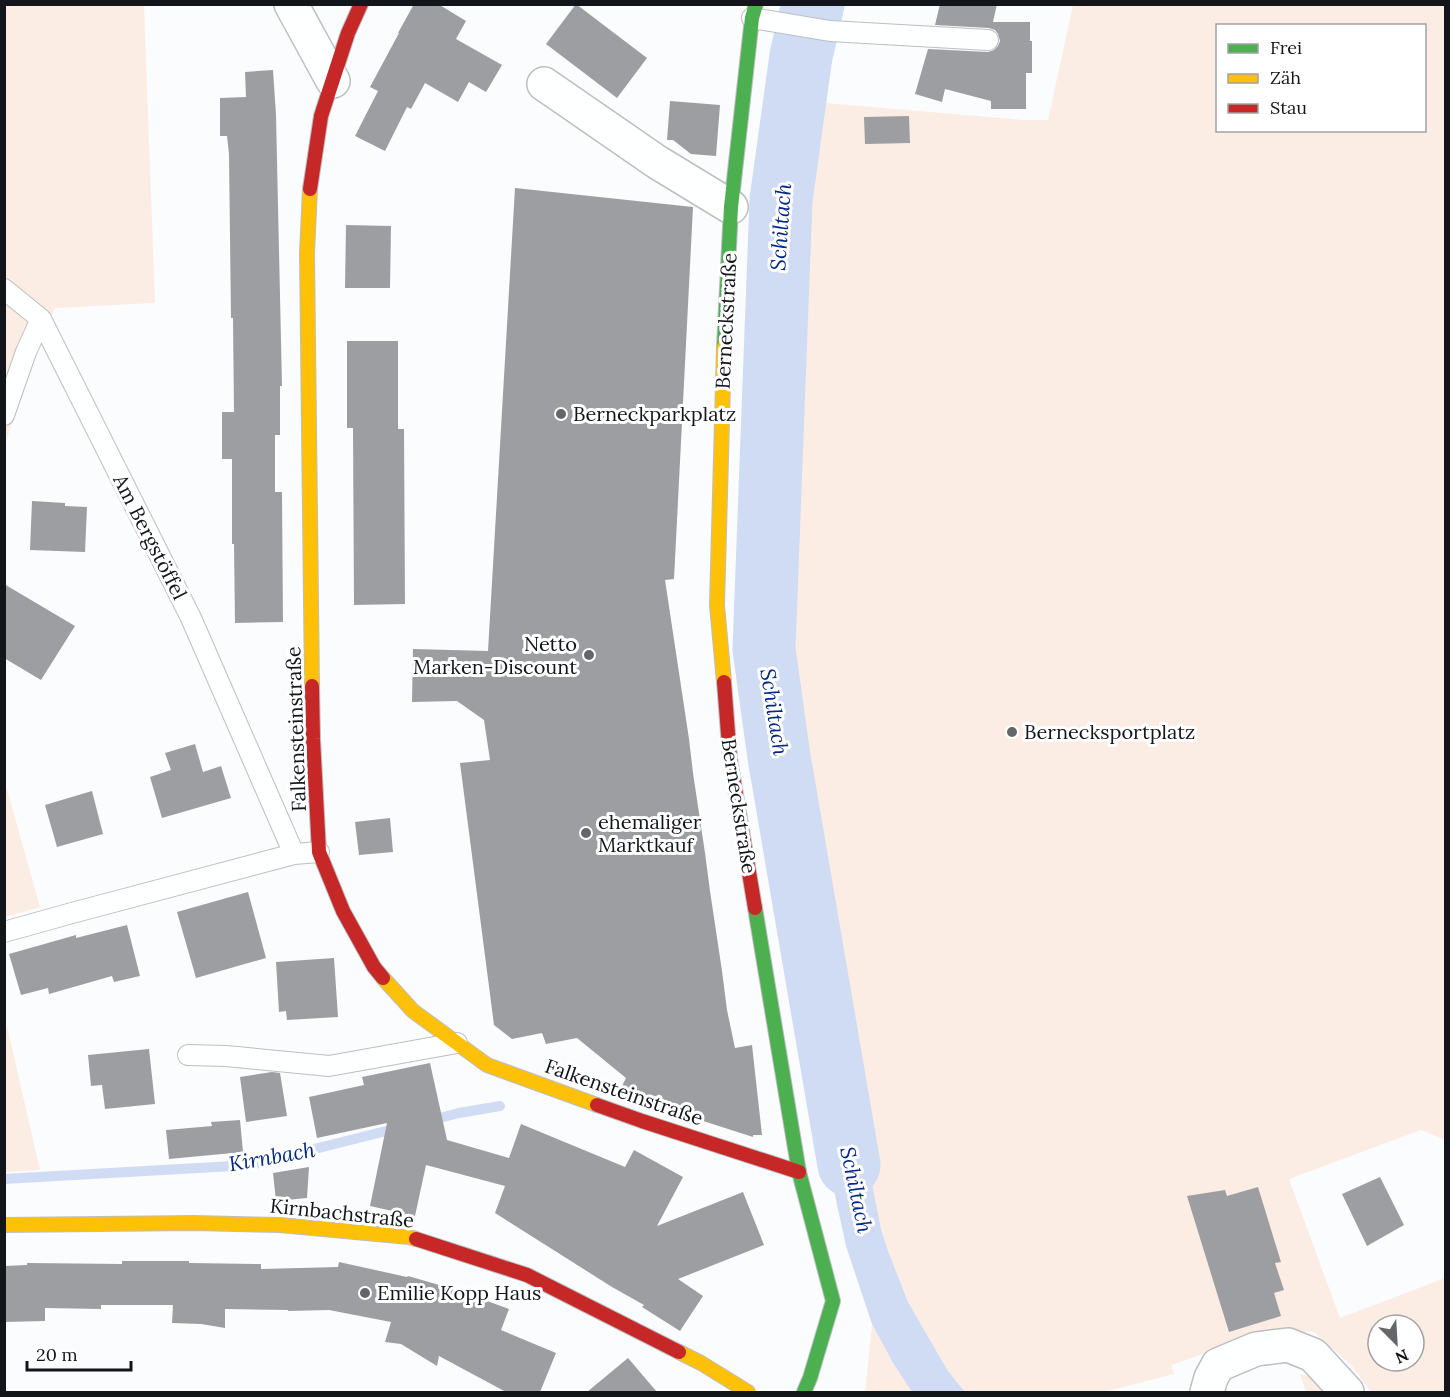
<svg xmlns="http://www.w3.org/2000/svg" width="1450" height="1397" viewBox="0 0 1450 1397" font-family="Lora,serif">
<rect width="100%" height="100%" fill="#fbfcfe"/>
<!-- green -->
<path fill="#fcede4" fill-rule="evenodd" d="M 5,5 L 144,5 L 155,303 L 55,308 L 36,354 L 5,444 Z
M 1073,5 L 1445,5 L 1445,1140 L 1421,1130 L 1289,1179 L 1340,1318 L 1445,1278 L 1445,1392 L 1371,1392 L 1352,1366 L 1315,1333 L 1310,1331 L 1229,1345 L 1171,1365 L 1174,1374 L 1104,1392 L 965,1392 L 948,1371 L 908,1302 L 888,1251 L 881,1229 L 851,1076 L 784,668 L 803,274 L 814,102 L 1024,120 L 1048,120 ZM 1218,26 L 1424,26 L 1424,130 L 1218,130 ZM 1378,1325 L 1414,1325 L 1414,1361 L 1378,1361 Z
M 4,786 L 7,789 L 40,907 L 5,917 Z
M 7,1026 L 40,1170 L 5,1172 L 4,1027 Z
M 872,1324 L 893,1363 L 912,1392 L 865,1392 Z
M 1300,1374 L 1315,1378 L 1327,1392 L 1306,1392 Z"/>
<!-- water -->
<path fill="#d0dcf4" d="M 851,1076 L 881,1229 L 888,1251 L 908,1302 L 948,1371 L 965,1392 L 912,1392 L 893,1363 L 872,1324 L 846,1246 L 835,1195 L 815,1083 Z"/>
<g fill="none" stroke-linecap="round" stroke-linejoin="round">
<!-- stream -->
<path stroke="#d0dcf4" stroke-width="10" d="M 428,1121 L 459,1113 L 500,1106
M 4,1179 L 251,1165 L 398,1128"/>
<!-- river -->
<path stroke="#d0dcf4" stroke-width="63" d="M 813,4 L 801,56 L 781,200 L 764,649 L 779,757 L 849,1165"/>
</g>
<!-- building -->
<path fill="#9c9ea2" d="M 414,4 L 438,4 L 466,21 L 456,39 L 502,65 L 486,92 L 469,82 L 458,102 L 425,83 L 411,109 L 407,107 L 385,151 L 355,136 L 378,91 L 370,87 L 399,33 L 398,33 Z
M 576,4 L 647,58 L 617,98 L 546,44 Z
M 940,4 L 997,4 L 993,22 L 1030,22 L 1030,41 L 1032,41 L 1032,73 L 1026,73 L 1026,109 L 991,109 L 991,101 L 945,89 L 942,102 L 915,94 L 928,49 L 988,52 L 994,50 L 998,46 L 1000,41 L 998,34 L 995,30 L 989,28 L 935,25 Z
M 273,70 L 276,115 L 282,386 L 280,386 L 280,435 L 275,435 L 275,492 L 282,492 L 283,622 L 235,623 L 234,544 L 232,544 L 232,459 L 222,459 L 222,412 L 234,412 L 233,318 L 231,318 L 229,154 L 227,136 L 220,136 L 220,98 L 246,97 L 245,72 Z
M 670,101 L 720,105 L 716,156 L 691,154 L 673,140 L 667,140 Z
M 909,116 L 910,143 L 865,144 L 864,117 Z
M 515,188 L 693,207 L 674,579 L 665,580 L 689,739 L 693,773 L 705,853 L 710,891 L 722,971 L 727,1010 L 735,1048 L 752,1045 L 762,1135 L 753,1135 L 753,1137 L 672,1111 L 620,1090 L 626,1078 L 577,1038 L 546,1044 L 542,1033 L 512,1039 L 494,1025 L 460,763 L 490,760 L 484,720 L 457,701 L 412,702 L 413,649 L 488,651 Z
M 346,225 L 391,226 L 390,288 L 345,288 Z
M 347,341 L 398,341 L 398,429 L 404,429 L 405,604 L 354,605 L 353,428 L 347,428 Z
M 32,501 L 65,503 L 65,506 L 87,507 L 85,552 L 30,550 Z
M 4,584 L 75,626 L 41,680 L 4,658 Z
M 195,744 L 203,772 L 221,766 L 231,798 L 162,818 L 150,777 L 171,770 L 165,753 Z
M 92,791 L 103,834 L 57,847 L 45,805 Z
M 390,818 L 393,852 L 359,855 L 355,822 Z
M 248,892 L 266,958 L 196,978 L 177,912 Z
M 127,925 L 140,976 L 114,982 L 112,976 L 49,994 L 48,988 L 21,995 L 9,954 L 76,935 L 76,938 Z
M 334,958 L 338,1017 L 287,1020 L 286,1011 L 279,1012 L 276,962 Z
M 149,1049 L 155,1104 L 105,1109 L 102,1085 L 91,1086 L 88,1055 Z
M 430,1063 L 447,1140 L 509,1158 L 521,1124 L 625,1167 L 634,1150 L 683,1177 L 657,1226 L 743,1192 L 764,1245 L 678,1279 L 703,1296 L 680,1331 L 642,1307 L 644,1305 L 612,1287 L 495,1213 L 505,1186 L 426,1165 L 415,1216 L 370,1206 L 387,1123 L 317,1138 L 309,1097 L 364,1085 L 362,1077 Z
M 272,1072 L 280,1073 L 287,1116 L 246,1122 L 240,1077 Z
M 240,1120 L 243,1152 L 169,1159 L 166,1130 L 212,1126 L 211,1122 Z
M 309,1167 L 307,1198 L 276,1201 L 273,1173 Z
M 1380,1177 L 1404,1225 L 1367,1246 L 1342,1194 Z
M 1258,1187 L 1281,1262 L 1275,1263 L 1284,1290 L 1274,1293 L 1281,1316 L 1229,1332 L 1187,1196 L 1225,1190 L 1227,1196 Z
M 122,1261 L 189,1261 L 189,1263 L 261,1264 L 261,1269 L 338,1267 L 339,1262 L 407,1277 L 408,1276 L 460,1291 L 509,1309 L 501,1330 L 556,1353 L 540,1392 L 506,1392 L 439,1356 L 437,1366 L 401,1344 L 385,1342 L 391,1322 L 329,1310 L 288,1311 L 288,1310 L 225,1309 L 225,1328 L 201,1324 L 172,1323 L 173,1305 L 101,1305 L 101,1309 L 45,1308 L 45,1321 L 4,1322 L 4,1266 L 27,1265 L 27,1263 L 122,1264 Z
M 628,1358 L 657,1392 L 587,1392 Z"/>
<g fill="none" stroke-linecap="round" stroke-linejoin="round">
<defs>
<path id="lane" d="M 752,18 L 830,31 L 988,40
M 4,289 L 41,319
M 4,415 L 26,352 L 41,319 L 191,618 L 294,854 L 319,852
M 4,932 L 72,913 L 294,854
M 188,1055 L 226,1056 L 329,1066 L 457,1043"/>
<path id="street" d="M 291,4 L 333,81
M 544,84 L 657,162 L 731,207
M 1207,1392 L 1211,1378 L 1218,1365 L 1256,1349 L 1288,1345 L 1313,1355 L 1347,1392"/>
<path id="fast" d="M 724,347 L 731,207 L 752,18 L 756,4
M 755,908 L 799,1172 L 833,1301 L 810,1378 L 804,1392"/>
<path id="slow" d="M 310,189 L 307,253 L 312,686
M 724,682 L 717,605 L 724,347
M 383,978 L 413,1011 L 487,1065 L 597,1105
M 4,1225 L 194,1223 L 280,1225 L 409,1237 L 416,1239
M 679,1352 L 701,1363 L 748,1392"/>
<path id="jam" d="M 310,189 L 321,116 L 348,33 L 361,4
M 724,682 L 730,759 L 755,908
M 312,686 L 313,739 L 319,852 L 343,911 L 374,967 L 383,978
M 597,1105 L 642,1121 L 799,1172
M 416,1239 L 527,1275 L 679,1352"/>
</defs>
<!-- lane casing -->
<use href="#lane" stroke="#bcbec2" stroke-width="22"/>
<!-- street casing -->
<use href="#street" stroke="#bcbec2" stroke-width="36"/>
<!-- fast casing -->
<use href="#fast" stroke="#bcbec2" stroke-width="16"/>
<!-- slow casing -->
<use href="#slow" stroke="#bcbec2" stroke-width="16"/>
<!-- jam casing -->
<use href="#jam" stroke="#bcbec2" stroke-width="16"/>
<!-- lane -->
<use href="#lane" stroke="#feffff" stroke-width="20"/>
<!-- street -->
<use href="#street" stroke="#feffff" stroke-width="33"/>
<!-- fast -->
<use href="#fast" stroke="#4caf50" stroke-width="14"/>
<!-- slow -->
<use href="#slow" stroke="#ffc107" stroke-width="14"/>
<!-- jam -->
<use href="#jam" stroke="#c62828" stroke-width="14"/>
</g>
<!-- markers -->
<g fill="#64666a" stroke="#fff" stroke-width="2">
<circle cx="561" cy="414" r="6"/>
<circle cx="589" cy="655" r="6"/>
<circle cx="1012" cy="732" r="6"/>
<circle cx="586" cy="833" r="6"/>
<circle cx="365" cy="1293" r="6"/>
</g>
<g text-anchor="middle" stroke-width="6" stroke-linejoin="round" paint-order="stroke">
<!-- street labels -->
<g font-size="20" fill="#12151a" stroke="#fff">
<text transform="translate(726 321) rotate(-87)" y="7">Berneckstraße</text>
<text transform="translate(150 537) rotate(63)" y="7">Am Bergstöffel</text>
<text transform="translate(296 729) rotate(-92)" y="7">Falkensteinstraße</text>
<text transform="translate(739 806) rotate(81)" y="7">Berneckstraße</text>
<text transform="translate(624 1092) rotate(19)" y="7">Falkensteinstraße</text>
<text transform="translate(342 1213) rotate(6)" y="7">Kirnbachstraße</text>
</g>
<!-- poi labels -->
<g font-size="20" fill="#12151a" stroke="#fff" text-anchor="start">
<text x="573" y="421">Berneckparkplatz</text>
<text x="577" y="651" text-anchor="end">Netto<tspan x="577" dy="23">Marken-Discount</tspan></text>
<text x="1024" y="739">Bernecksportplatz</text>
<text x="598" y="829">ehemaliger<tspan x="598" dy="23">Marktkauf</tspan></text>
<text x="377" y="1300">Emilie Kopp Haus</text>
</g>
<!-- water labels -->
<g font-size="21" font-style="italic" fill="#022883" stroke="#fff">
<text transform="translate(781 227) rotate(-86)" y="7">Schiltach</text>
<text transform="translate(774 712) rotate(81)" y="7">Schiltach</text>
<text transform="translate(272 1157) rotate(-10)" y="7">Kirnbach</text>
<text transform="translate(856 1190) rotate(78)" y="7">Schiltach</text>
</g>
</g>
<!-- border -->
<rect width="1450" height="1397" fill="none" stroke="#12151a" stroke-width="12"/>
<!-- legend -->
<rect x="1216" y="24" width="210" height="108" fill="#ffffff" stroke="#a0a1a3" stroke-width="1.5"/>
<rect x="1228" y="44" width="30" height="9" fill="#4caf50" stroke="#a0a1a3" stroke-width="1.5"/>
<text x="1270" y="54" font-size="18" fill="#12151a">Frei</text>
<rect x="1228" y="74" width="30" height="9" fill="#ffc107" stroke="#a0a1a3" stroke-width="1.5"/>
<text x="1270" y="84" font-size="18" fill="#12151a">Zäh</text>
<rect x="1228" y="104" width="30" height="9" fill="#c62828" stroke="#a0a1a3" stroke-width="1.5"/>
<text x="1270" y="114" font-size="18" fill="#12151a">Stau</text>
<!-- north arrow -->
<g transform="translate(1396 1343) rotate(156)"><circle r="28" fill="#ffffff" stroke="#a0a1a3" stroke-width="1.5"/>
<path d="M0-4.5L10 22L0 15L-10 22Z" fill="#64666a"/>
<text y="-9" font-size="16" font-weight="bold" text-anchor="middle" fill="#12151a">N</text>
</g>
<!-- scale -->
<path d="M27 1361v9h104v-9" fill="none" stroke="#12151a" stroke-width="3"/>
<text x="36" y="1361" font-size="18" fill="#12151a" stroke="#ffffff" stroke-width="4.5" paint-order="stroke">20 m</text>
</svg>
